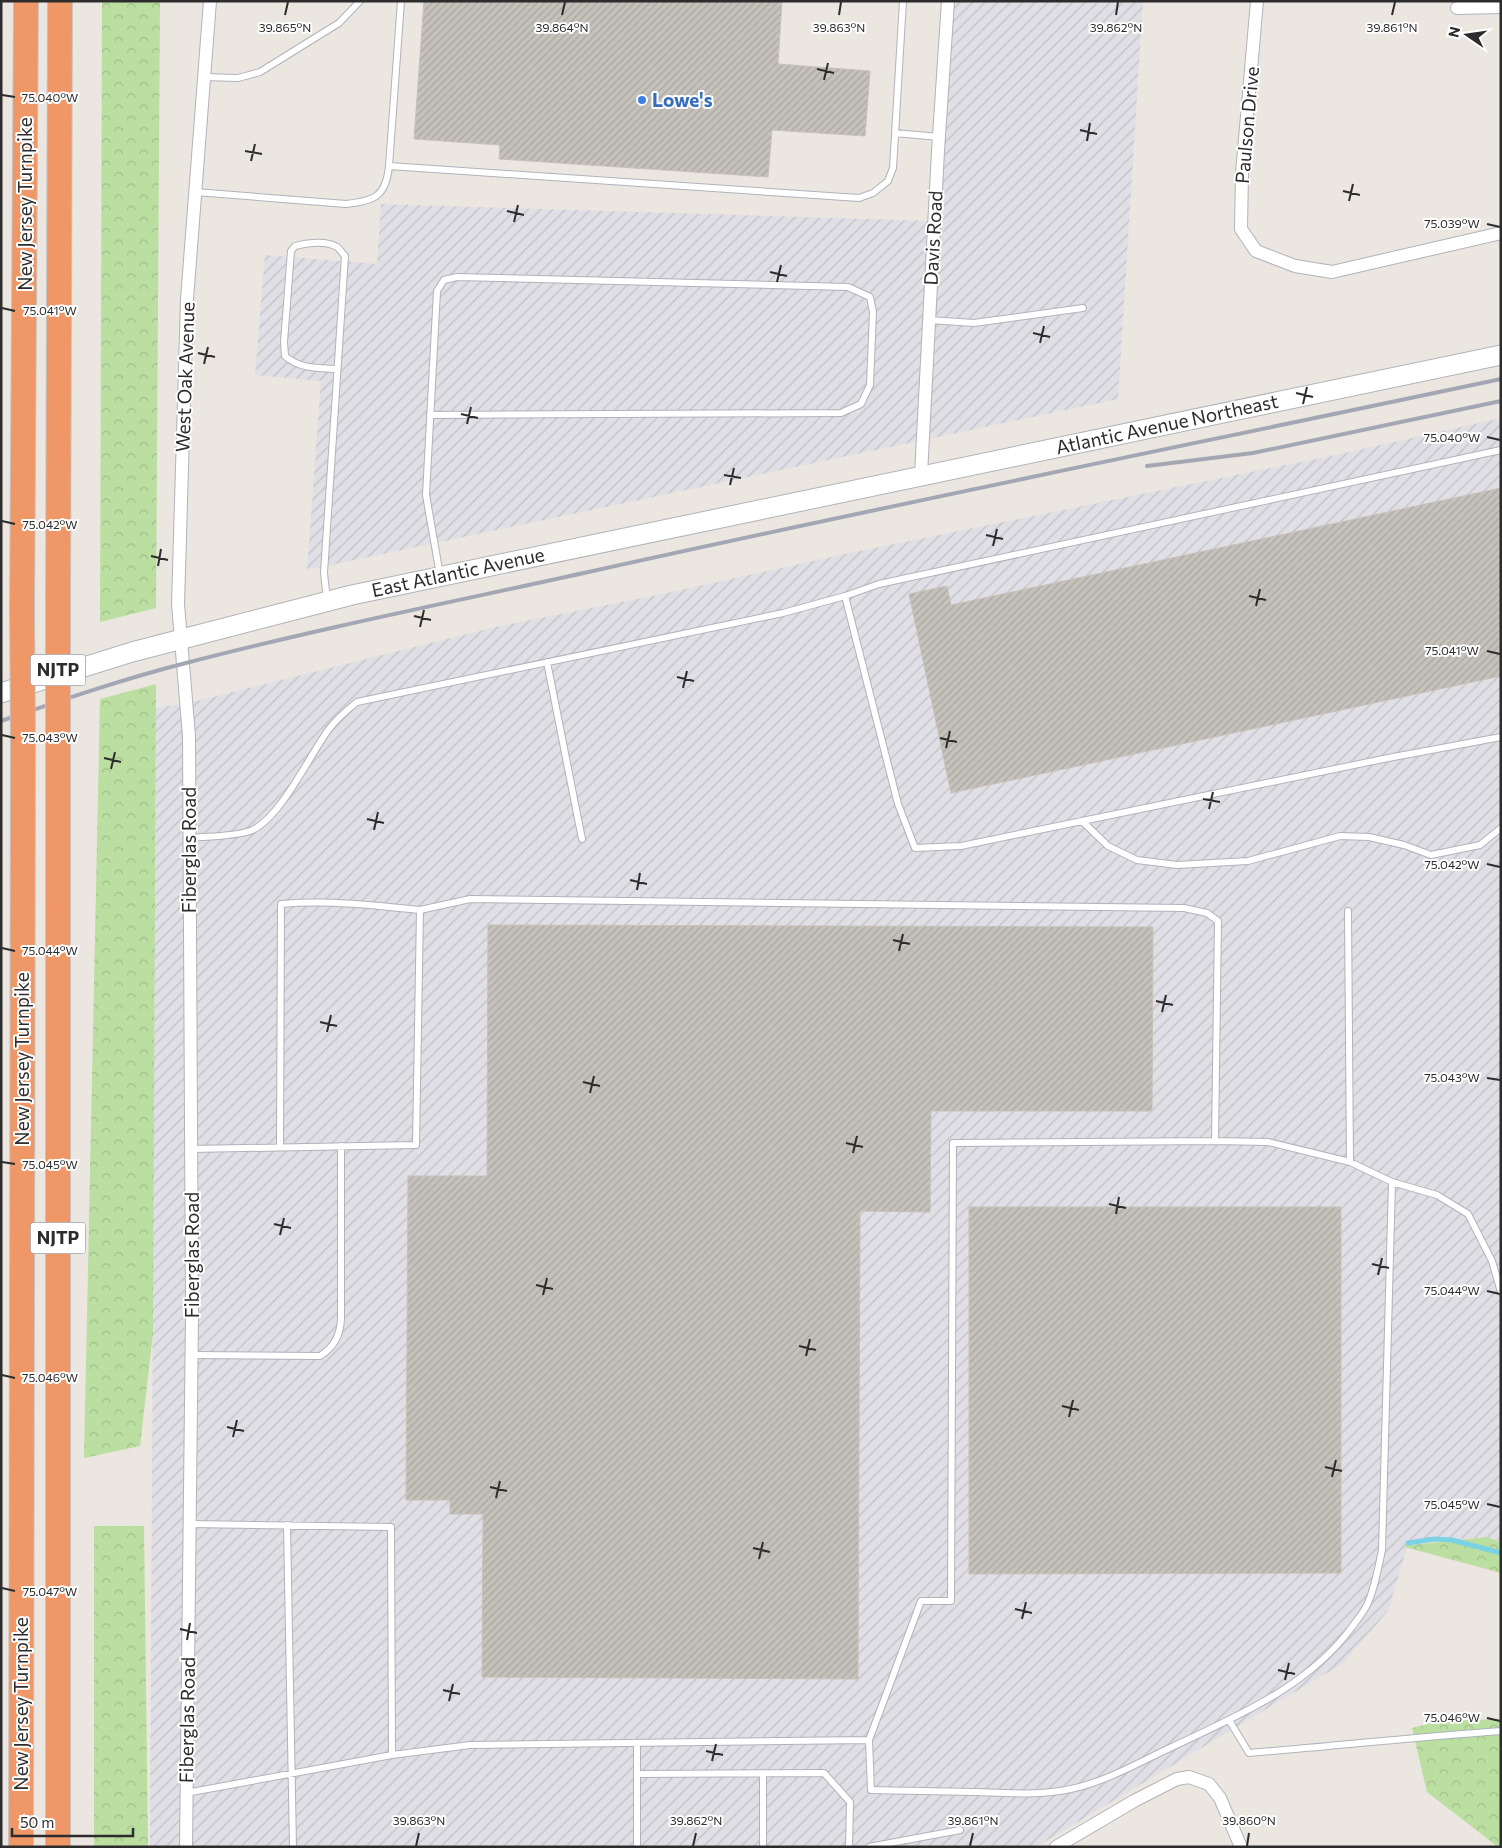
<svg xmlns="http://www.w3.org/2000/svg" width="1502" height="1848" viewBox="0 0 1502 1848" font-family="Commissioner,sans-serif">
<defs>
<pattern id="industrial-furrows" width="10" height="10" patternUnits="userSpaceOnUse" patternTransform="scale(1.25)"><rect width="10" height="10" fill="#e1dfe6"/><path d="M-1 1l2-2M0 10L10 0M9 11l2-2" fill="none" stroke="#c1c0c5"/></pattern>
<pattern id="forest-crowns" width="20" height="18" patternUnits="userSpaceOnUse" patternTransform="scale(1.25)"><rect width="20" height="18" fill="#bbdea1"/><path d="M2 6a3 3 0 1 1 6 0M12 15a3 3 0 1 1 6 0" fill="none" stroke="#a1bf8b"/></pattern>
<pattern id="building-hatch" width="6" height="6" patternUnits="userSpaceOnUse" patternTransform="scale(1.25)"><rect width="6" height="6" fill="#c5c1bb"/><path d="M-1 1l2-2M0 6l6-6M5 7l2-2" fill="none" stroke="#a9a6a1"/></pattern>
</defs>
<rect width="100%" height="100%" fill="#ece6e0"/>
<!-- industrial -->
<path fill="url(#industrial-furrows)" d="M 950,1 L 1143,1 L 1118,399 L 307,570 L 321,381 L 255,375 L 265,255 L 377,264 L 381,204 L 933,221 Z
M 1501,418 L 1501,1542 L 1487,1537 L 1408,1544 L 1388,1611 L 1342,1664 L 1036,1847 L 150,1847 L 156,708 L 201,700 L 491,628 L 667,593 L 840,555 L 1345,453 Z"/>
<!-- forest -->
<path fill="url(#forest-crowns)" d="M 102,1 L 160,1 L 156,608 L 100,622 Z
M 156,684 L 153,1334 L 140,1446 L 84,1458 L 100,699 Z
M 94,1526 L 144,1526 L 148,1847 L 94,1847 Z
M 1487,1537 L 1501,1542 L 1501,1573 L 1401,1546 Z
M 1501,1719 L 1501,1847 L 1498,1847 L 1427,1792 L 1412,1728 L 1440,1721 Z"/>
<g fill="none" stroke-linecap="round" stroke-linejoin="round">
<!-- stream -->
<path stroke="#7cd2e5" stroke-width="5" d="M 1408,1543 L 1434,1539 L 1452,1540 L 1501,1553"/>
</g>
<!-- building -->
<path fill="url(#building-hatch)" stroke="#c8c1b9" d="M 424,1 L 782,1 L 778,64 L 870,71 L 865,136 L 772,130 L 768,177 L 499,159 L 500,145 L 414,139 Z
M 1501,488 L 1501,676 L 951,793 L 909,594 L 947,586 L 951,605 Z
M 488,925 L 1153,927 L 1152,1111 L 931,1111 L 930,1212 L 860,1211 L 858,1679 L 482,1677 L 483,1514 L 450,1514 L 450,1500 L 406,1500 L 408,1176 L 487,1176 Z
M 969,1207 L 1341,1207 L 1341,1573 L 969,1574 Z"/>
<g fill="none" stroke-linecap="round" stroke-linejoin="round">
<defs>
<path id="lane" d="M 204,77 L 238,78 L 260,72 L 339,23 L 360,1
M 895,133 L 939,137
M 389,166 L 401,1
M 195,192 L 346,204 C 375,201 386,196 389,166 L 859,198 L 873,193 L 888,181 L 893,168 L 903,1
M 929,320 L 974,323 L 1083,308
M 430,415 L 841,413 L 861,404 L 870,385 L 873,312 L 870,297 L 848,287 L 457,277 L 444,280 L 437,291 L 426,495 L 440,575
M 845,596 L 898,804 L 915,848 L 961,846 L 1388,758 L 1501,737
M 327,600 L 324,573 L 345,256 C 342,253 340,249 337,247 C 326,240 306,243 295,246 L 291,251 L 284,342 L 285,356 C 300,369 318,368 337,369
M 547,662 L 582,839
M 1082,821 L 1108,846 L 1137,860 L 1177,865 L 1248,861 L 1340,836 L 1369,837 L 1404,845 L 1431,855 L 1480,845 L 1501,828
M 189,838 C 209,836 231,837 250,831 C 280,820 310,754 329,729 C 337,718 347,710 357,702 L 783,613 L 845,596 L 879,584 L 1501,450
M 280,1147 L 281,904 C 329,900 372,905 420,910
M 191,1149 L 416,1145 L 420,910 L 470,899 L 1184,908 L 1207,913 L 1218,921 L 1215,1141 L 1268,1142 L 1350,1162
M 1392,1182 L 1437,1195 L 1468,1214 L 1492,1261 L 1501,1292
M 192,1355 L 320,1356 C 334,1347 340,1336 341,1319 L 341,1146
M 190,1524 L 391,1527 L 392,1755
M 287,1525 L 293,1847
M 1229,1720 L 1249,1753 C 1333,1746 1417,1737 1501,1731
M 869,1740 L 921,1601 L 951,1601 L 953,1143 L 1215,1141
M 637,1774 L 824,1773 L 850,1802 L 849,1847
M 763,1774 L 763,1847
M 186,1793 L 392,1755 L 470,1745 L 869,1740 L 871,1790 C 907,1791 942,1791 977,1792 C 1005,1793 1033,1795 1060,1791 C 1101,1785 1135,1764 1172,1747 C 1237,1716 1308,1687 1352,1627 C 1357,1620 1363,1613 1367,1605 C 1375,1588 1378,1569 1382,1550 L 1392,1182 L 1350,1162 L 1348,911
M 637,1847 L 637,1743
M 869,1847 L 960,1830"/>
<path id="street" d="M 1257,1 L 1242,173 L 1241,229 L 1256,251 L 1295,266 L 1332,272 L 1501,233
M 1457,8 L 1501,7
M 921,475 L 938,151 L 948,1
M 186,1847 L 192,1315 L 189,736 L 178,604 L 187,299 L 210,1
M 1056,1847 L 1134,1801 L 1177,1779 L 1189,1777 L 1209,1784 L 1220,1798 L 1241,1847"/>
<path id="secondary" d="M 1,693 L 132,652 L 352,595 L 1501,355"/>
<path id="highway" d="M 58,607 L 60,1
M 22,609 L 26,1
M 21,1847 L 23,744
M 58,1847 L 58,733"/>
</defs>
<!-- lane casing -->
<use href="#lane" stroke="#b0b3bb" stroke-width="8"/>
<!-- street casing -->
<use href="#street" stroke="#b0b3bb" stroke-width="14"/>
<!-- secondary casing -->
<use href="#secondary" stroke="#b0b3bb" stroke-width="21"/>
<!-- highway casing -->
<use href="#highway" stroke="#c4c4c4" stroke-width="26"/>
<!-- lane -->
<use href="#lane" stroke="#fff" stroke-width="6"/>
<!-- street -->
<use href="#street" stroke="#fff" stroke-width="12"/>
<!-- secondary -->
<use href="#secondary" stroke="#fff" stroke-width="19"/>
<!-- highway -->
<use href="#highway" stroke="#f09767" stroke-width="24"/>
<!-- rail -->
<path stroke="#a3a7b4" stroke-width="4" d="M 1147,466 L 1253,453 L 1501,401
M 1,721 C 62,700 123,679 186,663 C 321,628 457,601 593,571 C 895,504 1198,443 1501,379"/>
<defs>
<path id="highway-bridge" d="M 22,609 L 23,744
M 58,733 L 58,607"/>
</defs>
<!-- highway-bridge casing -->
<use href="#highway-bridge" stroke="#c4c4c4" stroke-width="26" stroke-linecap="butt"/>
<!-- highway-bridge -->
<use href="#highway-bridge" stroke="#f09767" stroke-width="24"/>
</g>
<!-- ticks -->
<path fill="none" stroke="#2c2c2c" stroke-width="2" d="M 285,15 L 288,2M 562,15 L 565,2M 839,15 L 841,2M 1116,15 L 1118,2M 1392,15 L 1395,2M 817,69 L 834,73M 824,80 L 828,63M 2,95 L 15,97M 1080,130 L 1097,134M 1087,141 L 1090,123M 245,151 L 262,154M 251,161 L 255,144M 1343,191 L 1360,195M 1349,201 L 1353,184M 507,211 L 524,215M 514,222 L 518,205M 1487,224 L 1500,227M 770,272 L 787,276M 777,282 L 781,265M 2,308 L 15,311M 1033,333 L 1050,337M 1040,343 L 1044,326M 198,353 L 215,357M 204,364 L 208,347M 1296,393 L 1313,397M 1303,404 L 1307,387M 461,414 L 478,418M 467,424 L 471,407M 1487,437 L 1500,440M 724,475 L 741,478M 730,485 L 734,468M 2,521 L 15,524M 986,535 L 1003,539M 993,546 L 997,529M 151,556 L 168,560M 158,566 L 161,549M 1249,596 L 1266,600M 1256,606 L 1260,589M 414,616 L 431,620M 420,627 L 424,610M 1487,651 L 1500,654M 677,677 L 694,681M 683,688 L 687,671M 2,735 L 15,738M 940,738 L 957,742M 946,748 L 950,731M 104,758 L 121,762M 111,769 L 115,752M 1203,799 L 1220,802M 1209,809 L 1213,792M 367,819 L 384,823M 374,830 L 378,812M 1487,864 L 1500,867M 630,880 L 647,884M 637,890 L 640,873M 893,940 L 910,944M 2,948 L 15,951M 899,951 L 903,934M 1156,1001 L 1173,1005M 1162,1012 L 1166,995M 320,1022 L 337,1026M 327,1032 L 331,1015M 1487,1078 L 1500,1080M 583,1082 L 600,1086M 590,1093 L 594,1076M 846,1143 L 863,1147M 853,1153 L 857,1136M 2,1162 L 15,1164M 1109,1204 L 1126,1208M 1116,1214 L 1119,1197M 274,1224 L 291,1228M 280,1235 L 284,1218M 1372,1264 L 1389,1268M 1378,1275 L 1382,1258M 536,1285 L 553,1289M 1487,1291 L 1500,1294M 543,1295 L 547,1278M 799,1346 L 816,1350M 806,1356 L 810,1339M 2,1375 L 15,1378M 1062,1406 L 1079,1410M 1069,1417 L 1073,1400M 227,1427 L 244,1431M 233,1437 L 237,1420M 1325,1467 L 1342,1471M 1332,1477 L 1336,1460M 490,1487 L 507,1491M 496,1498 L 500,1481M 1487,1504 L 1500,1507M 753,1548 L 770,1552M 759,1559 L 763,1542M 2,1588 L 15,1591M 1015,1609 L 1032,1613M 1022,1619 L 1026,1602M 180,1629 L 197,1633M 187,1640 L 190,1623M 1278,1670 L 1295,1674M 1285,1680 L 1289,1663M 443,1690 L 460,1694M 449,1701 L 453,1684M 1487,1718 L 1500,1721M 706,1751 L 723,1755M 712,1761 L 716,1744M 416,1846 L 419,1833M 693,1846 L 696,1833M 970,1846 L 973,1833M 1247,1846 L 1249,1833"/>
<!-- markers -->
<circle fill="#3f7fe0" stroke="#fff" stroke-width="2" cx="642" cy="100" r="5"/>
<g text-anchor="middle" stroke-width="4" stroke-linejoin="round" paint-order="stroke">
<!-- shield labels -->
<g fill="#fff" stroke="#6b6b6b" stroke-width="1">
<rect x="30.5" y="654.5" width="55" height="31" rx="4"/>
<rect x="30.5" y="1222.5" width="55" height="31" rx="4"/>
</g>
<g font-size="18" font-weight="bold" fill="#2c2c2c">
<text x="58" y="676">NJTP</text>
<text x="58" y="1244">NJTP</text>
</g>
<!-- shop labels -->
<g font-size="19" font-weight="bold" fill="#366cbe" stroke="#fff" text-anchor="start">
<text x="652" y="107">Lowe's</text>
</g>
<!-- street labels -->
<g font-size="19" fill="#2c2c2c" stroke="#fff">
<text transform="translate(1247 125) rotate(-85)" y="7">Paulson Drive</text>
<text transform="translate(25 204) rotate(-90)" y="7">New Jersey Turnpike</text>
<text transform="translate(933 238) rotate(-87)" y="7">Davis Road</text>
<text transform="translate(185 377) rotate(-88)" y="7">West Oak Avenue</text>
<text transform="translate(1167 424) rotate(-12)" y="7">Atlantic Avenue Northeast</text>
<text transform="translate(458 572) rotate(-12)" y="7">East Atlantic Avenue</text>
<text transform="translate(189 850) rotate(-90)" y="7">Fiberglas Road</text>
<text transform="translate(22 1059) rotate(-90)" y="7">New Jersey Turnpike</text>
<text transform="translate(192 1255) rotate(-90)" y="7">Fiberglas Road</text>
<text transform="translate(21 1704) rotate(-90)" y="7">New Jersey Turnpike</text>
<text transform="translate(187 1720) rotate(-89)" y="7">Fiberglas Road</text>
</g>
</g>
<g font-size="12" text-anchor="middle" fill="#2c2c2c" stroke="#fff" stroke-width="4" stroke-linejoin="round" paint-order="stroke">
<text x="285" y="32">39.865°N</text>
<text x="562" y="32">39.864°N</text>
<text x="839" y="32">39.863°N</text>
<text x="1116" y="32">39.862°N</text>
<text x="1392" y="32">39.861°N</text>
<text x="50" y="102">75.040°W</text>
<text x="1452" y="228">75.039°W</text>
<text x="50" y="315">75.041°W</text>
<text x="1452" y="442">75.040°W</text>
<text x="50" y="529">75.042°W</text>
<text x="1452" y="655">75.041°W</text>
<text x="50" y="742">75.043°W</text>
<text x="1452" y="869">75.042°W</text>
<text x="50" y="955">75.044°W</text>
<text x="1452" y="1082">75.043°W</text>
<text x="50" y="1169">75.045°W</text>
<text x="1452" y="1295">75.044°W</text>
<text x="50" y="1382">75.046°W</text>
<text x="1452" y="1509">75.045°W</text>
<text x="50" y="1596">75.047°W</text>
<text x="1452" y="1722">75.046°W</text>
<text x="419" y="1825">39.863°N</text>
<text x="696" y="1825">39.862°N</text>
<text x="973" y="1825">39.861°N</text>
<text x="1249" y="1825">39.860°N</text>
</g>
<!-- border -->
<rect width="1502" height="1848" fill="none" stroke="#2c2c2c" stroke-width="5"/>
<!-- north arrow -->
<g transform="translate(1467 35) rotate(283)" stroke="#ffffff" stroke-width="4" paint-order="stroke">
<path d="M0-4L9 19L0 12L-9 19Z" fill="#2c2c2c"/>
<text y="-8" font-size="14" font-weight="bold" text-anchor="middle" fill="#2c2c2c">N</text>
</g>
<!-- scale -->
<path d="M12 1828v8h121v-8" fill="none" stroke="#2c2c2c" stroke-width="2.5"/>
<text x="20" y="1828" font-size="15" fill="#2c2c2c" stroke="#ffffff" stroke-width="4" paint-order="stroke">50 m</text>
</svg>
